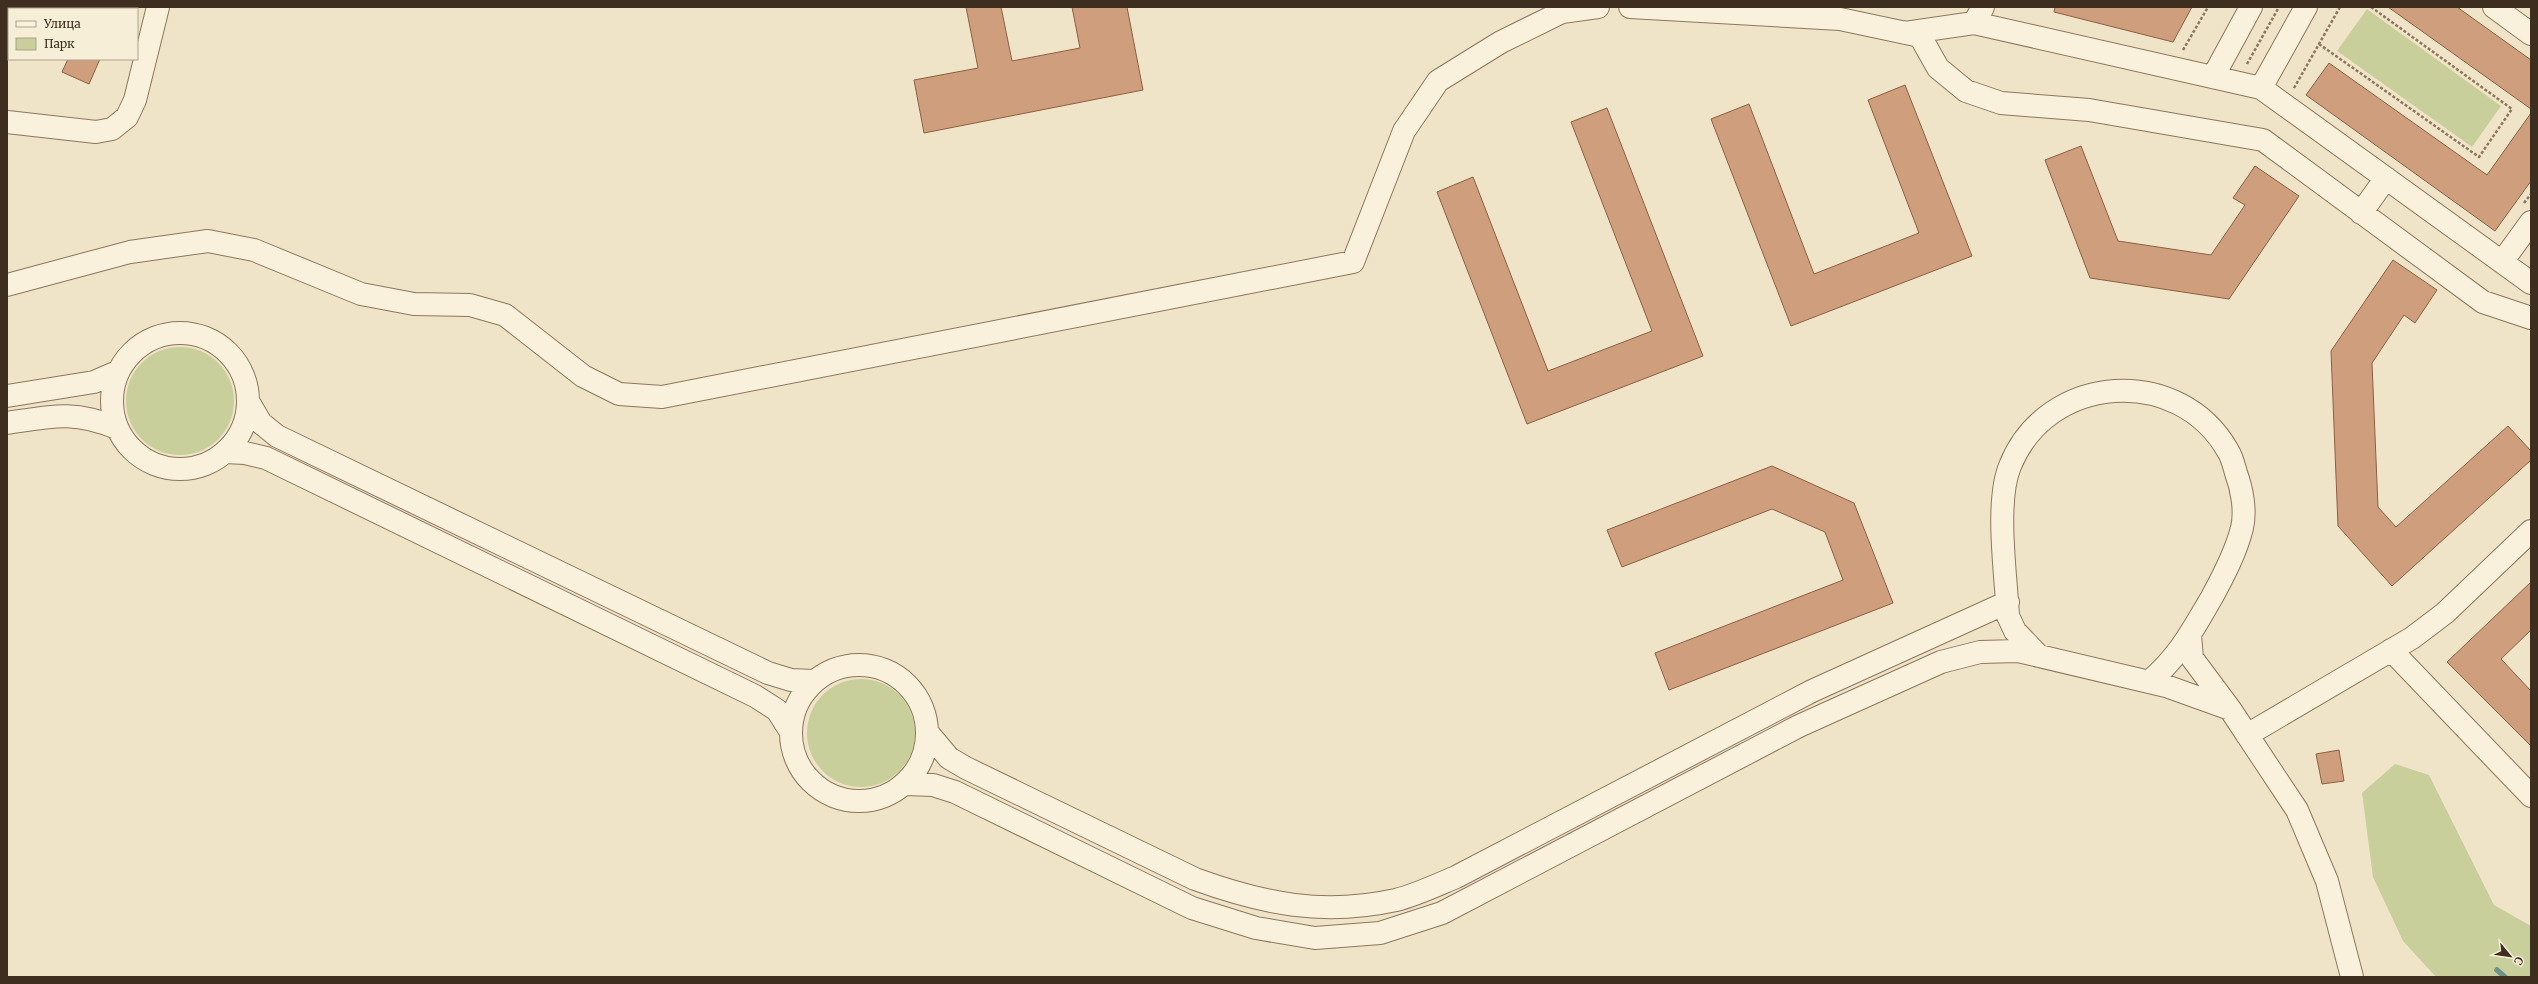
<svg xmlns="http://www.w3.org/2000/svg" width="2538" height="984" viewBox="0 0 2538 984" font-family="Merriweather,serif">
<rect width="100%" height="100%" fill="#f0e4c8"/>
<!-- green -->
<path fill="#c9cf9b" d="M 2367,9 L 2501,106 L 2472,147 L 2337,51 Z
M126 401a54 54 0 1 1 108 0a54 54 0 1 1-108 0Z
M807 733a54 54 0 1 1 108 0a54 54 0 1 1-108 0Z
M 2395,764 L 2429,775 L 2494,905 L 2531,926 L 2531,977 L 2436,977 L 2403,941 L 2373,877 L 2362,793 Z"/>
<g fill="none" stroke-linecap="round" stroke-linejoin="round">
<!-- stream -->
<path stroke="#6f938a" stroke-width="5.5" d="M 2497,970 L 2505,977"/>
</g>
<!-- building -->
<path fill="#cf9f7d" stroke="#8d5f41" d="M 966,7 L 1001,7 L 1012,61 L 1080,48 L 1072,7 L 1127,7 L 1143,90 L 924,133 L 914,80 L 978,68 Z
M 2055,7 L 2192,7 L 2173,42 L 2054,12 Z
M 2388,7 L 2457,7 L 2531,60 L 2531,109 Z
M 68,59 L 100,59 L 89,84 L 62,72 Z
M 2329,63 L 2487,175 L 2531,113 L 2531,181 L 2495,231 L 2306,95 Z
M 1905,85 L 1972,256 L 1791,326 L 1711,119 L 1749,104 L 1814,274 L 1919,233 L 1868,100 Z
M 1607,108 L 1703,356 L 1527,424 L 1437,192 L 1473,177 L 1548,371 L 1652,331 L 1571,122 Z
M 2081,146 L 2118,241 L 2211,255 L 2245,205 L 2233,198 L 2255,166 L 2299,196 L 2229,299 L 2090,278 L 2045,160 Z
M 2393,260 L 2437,290 L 2415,323 L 2404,315 L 2372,363 L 2378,507 L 2396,527 L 2508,426 L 2531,451 L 2531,460 L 2392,586 L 2338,526 L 2331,351 Z
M 1772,466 L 1854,503 L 1893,603 L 1669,690 L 1655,653 L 1843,580 L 1825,532 L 1772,509 L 1622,567 L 1607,530 Z
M 2531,582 L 2531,630 L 2501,659 L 2531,691 L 2531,746 L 2447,662 Z
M 2339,750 L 2344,781 L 2322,784 L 2316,754 Z"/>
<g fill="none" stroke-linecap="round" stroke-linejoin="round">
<defs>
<path id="minor" d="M 1630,7 L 1840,19 L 1920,36 L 1938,68 L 1966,91 L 2001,103 L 2089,110 L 2263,140 L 2483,302 L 2531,318
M 1983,7 L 1974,23 L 2261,88 L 2531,283
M 2494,7 L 2531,34
M 1905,33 L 1974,23
M 2213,77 L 2251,7
M 2261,88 L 2306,7
M 7,122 L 96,132 L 112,129 L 127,117 L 135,100 L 158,7
M 2361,213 L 2386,178
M 2502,262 L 2531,222
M 7,285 L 130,252 L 208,241 L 254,250 L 361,294 L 414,304 L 470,305 L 505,315 L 583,376 L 619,394 L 662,397 L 1353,262 L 1404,131 L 1438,81 L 1501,42 L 1562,12 L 1598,7
M112 401a68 68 0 1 1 136 0a68 68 0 1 1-136 0Z
M 7,396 L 94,382 L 117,372
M 248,401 L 261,423 L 277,436 L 768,673 L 791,680 L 814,681
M 7,423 C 52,416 74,410 117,428
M 225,452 L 245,453 L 266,458 L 755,696 L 777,710 L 791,732
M 2190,635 L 2192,658 L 2230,709 L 2297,810 L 2327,881 L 2352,977
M 2391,650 L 2531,796
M 2039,656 L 2015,631 L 2008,616 C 2006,576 1995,502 2010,466 C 2047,373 2179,364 2228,451 C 2232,457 2234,466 2236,473 C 2242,489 2246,511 2242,528 C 2236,552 2224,575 2212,597 C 2192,631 2180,655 2149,682
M791 733a68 68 0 1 1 136 0a68 68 0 1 1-136 0Z
M 928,733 L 949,758 L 966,768 L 1195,879 C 1264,904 1323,916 1396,900 C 1416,895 1437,885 1456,877 L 1812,691 L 2008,602
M 2247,735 L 2412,638 L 2445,613 L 2531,531
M 905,784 L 933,785 L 955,792 L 1192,908 L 1256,928 L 1315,938 L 1380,933 L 1442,913 L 1799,726 L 1941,662 L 1980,652 L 2018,651 L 2166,686 L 2230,709"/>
</defs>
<!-- minor casing -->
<use href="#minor" stroke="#8d765c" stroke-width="24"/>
<!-- path -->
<path stroke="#8d765c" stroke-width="2.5" stroke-dasharray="3 2" stroke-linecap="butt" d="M 2319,44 L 2479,157 L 2512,109 L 2371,7
M 2183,50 L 2208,7
M 2247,64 L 2279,7
M 2294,88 L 2340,7
M 2524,203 L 2531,194"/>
<!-- minor -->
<use href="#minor" stroke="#faf1dc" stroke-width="22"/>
</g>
<!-- border -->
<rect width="2538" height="984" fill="none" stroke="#3d2e20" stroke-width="16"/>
<!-- legend -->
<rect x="8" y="8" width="130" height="52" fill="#f7eed8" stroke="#ada18e"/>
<rect x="16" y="21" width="20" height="6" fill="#faf1dc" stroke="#ada18e"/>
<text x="44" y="28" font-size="12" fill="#3d2e20">Улица</text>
<rect x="16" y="38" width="20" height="12" fill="#c9cf9b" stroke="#ada18e"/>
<text x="44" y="48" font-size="12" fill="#3d2e20">Парк</text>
<!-- north arrow -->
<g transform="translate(2510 956) rotate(119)" stroke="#f7eed8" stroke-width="3" paint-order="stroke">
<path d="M0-3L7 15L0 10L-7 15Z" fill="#3d2e20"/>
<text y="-6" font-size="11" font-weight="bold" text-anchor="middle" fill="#3d2e20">С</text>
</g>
</svg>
